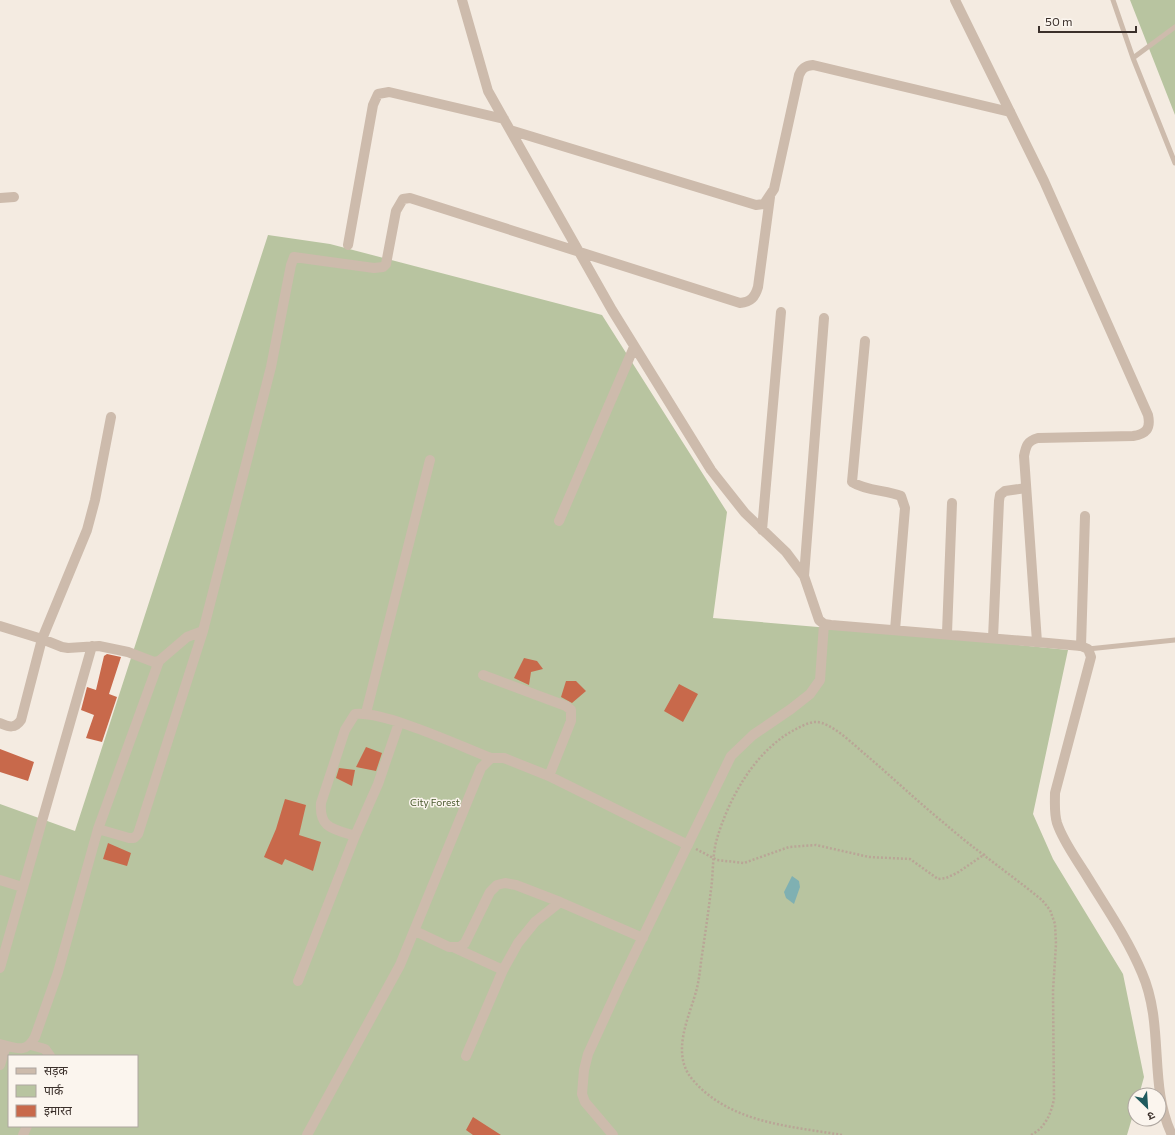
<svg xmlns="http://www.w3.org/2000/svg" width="1175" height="1135" viewBox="0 0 1175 1135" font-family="Commissioner,'Noto Sans Devanagari',sans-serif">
<rect width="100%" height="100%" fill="#f4ebe1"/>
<!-- green -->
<path fill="#b8c4a0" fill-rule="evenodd" d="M 1130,0 L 1175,0 L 1175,115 Z
M 268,235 L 330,244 L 602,315 L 727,512 L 713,618 L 959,639 L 1068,650 L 1033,814 L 1053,859 L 1123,974 L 1144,1077 L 1139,1095 L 1135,1095 L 1135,1108 L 1127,1135 L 0,1135 L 0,804 L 75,831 ZM 9,1056 L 137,1056 L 137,1126 L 9,1126 Z"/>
<!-- water -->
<path fill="#7fb0b2" d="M 792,876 L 799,881 L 800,887 L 794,904 L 786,898 L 784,892 Z"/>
<!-- building -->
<path fill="#c8694b" d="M 107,654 L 121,657 L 109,694 L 117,697 L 102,742 L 86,738 L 94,715 L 81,710 L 87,687 L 96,690 L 104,656 Z
M 524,658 L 537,661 L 543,669 L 531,672 L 529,685 L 514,678 Z
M 566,681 L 576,681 L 586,691 L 572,703 L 561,697 Z
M 679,684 L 698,694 L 683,722 L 664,711 Z
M 366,747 L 382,753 L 376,771 L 356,767 Z
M 0,749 L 34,762 L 28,781 L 0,772 Z
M 339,768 L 355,770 L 352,786 L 336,778 Z
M 285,799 L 306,805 L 299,835 L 321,842 L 313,871 L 285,859 L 282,865 L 264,857 L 276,829 Z
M 108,843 L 131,853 L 127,866 L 103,859 Z
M 473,1117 L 501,1135 L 473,1135 L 466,1130 Z"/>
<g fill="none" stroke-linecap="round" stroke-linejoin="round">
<!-- path -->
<path stroke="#b9a596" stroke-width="2.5" stroke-dasharray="2 2" stroke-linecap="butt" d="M 696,849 L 717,860 L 744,863 L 789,847 L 816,845 L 869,857 L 910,859 L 938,879 L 946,878 L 957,873 L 985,854
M 842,1135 C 789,1126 729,1123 692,1079 C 670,1052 690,1016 697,988 C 699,979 700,971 701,962 C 705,935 709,908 712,881 C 713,868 713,855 716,842 C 728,799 755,750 796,729 C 802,726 809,722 816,722 C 831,722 854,745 866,755 C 892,777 917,801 944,823 C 975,850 1010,874 1042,900 L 1050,910 L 1055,924 L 1056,944 L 1053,991 L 1054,1099 C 1051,1114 1045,1128 1031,1135"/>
<!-- service -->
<path stroke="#cdbbac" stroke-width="5" d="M 1113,0 L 1133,58 L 1175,163
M 1133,58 L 1175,27
M 1088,649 L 1175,640"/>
<!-- minor -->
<path stroke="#cdbbac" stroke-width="10" d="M 462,0 L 488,91 L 612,310 L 711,470 L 745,513 L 786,552 L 804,576 L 819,620 L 824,624 L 831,625 L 1037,642
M 510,130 L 756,205 L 764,204 L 774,189 L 799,75 C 802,68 805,66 813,65 L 1010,112
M 0,198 L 14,197
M 348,245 L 373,105 L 378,94 L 389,92 L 504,119
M 865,341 L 852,482 C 866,491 886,490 901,496 L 905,508 L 895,630
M 559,521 L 634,347
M 762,530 L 781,312
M 804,576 L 824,318
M 0,626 L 42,639 L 62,647 L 68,648 L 99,646 L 128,652 L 154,662 L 159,661 L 187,637 L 203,631
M 947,633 L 952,503
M 993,638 L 999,501 L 1000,495 L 1005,491 L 1026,488
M 1081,646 L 1085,516
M 483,675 L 566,706 L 571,710 L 571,721 L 549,776
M 366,713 L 430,460
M 0,723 C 9,727 15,729 21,720 L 42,639 L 87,530 L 95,500 L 111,417
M 98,829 L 129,838 L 134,838 L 138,834 L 203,631 L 271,367 L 291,265 L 294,257 L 374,268 L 383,267 L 386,264 L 396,211 L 403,199 L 410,198 L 740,303 C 751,302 755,297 758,287 L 770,197
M 355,836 C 334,829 319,829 321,803 L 345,730 L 355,714 C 385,711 460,746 491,758
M 0,880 L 22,887
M 415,931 L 449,947 L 460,947 L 465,943 L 490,892 L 497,885 L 505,883 L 516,885 L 560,902 L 643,938
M 455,948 L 503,970
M 0,968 L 92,646
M 298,981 L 355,836 L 378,784 L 399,723
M 0,1044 C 16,1048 26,1054 35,1037 L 58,972 L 98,829 L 159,661
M 31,1045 L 45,1049 L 50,1056
M 466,1056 L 503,970 L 518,943 L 535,922 L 560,902
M 0,1065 L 6,1046
M 23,1135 L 27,1126
M 307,1135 L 400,965 L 481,768 L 491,758 L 504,758 L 549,776 L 688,845
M 613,1135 L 585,1102 L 582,1094 L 584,1070 L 588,1054 L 620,984 L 731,756 L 753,735 L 791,709 L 810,694 L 820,680 L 824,624"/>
<!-- tertiary -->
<path stroke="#cdbbac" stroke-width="10" d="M 955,0 L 1044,181 L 1148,415 C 1151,429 1146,434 1133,436 L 1038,438 C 1027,441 1026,446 1024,456 L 1037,642 L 1081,646 L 1088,649 L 1091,657 L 1055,793 C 1055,803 1054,813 1057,823 C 1063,841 1075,857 1085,873 C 1105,906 1127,937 1142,973 C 1165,1026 1148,1085 1172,1135"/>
</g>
<g text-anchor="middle" stroke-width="3" stroke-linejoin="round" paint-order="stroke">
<!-- park labels -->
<g font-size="10" fill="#4a5a2e" stroke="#fbf5ee">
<text x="435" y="806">City Forest</text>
</g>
</g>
<!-- legend -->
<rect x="8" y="1055" width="130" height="72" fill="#fbf5ee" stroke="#aea6a0"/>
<rect x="16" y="1068" width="20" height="6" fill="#cdbbac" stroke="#aea6a0"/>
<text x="44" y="1075" font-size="12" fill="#3b302b">सड़क</text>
<rect x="16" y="1085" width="20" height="12" fill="#b8c4a0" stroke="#aea6a0"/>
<text x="44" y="1095" font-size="12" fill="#3b302b">पार्क</text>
<rect x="16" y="1105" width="20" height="12" fill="#c8694b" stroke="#aea6a0"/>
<text x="44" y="1115" font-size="12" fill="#3b302b">इमारत</text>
<!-- north arrow -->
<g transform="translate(1147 1107) rotate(155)"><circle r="19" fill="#fbf5ee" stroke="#aea6a0"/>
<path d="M0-3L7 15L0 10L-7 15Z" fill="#1f5a5e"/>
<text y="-6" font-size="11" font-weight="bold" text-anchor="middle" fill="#3b302b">उ</text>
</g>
<!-- scale -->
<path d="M1039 26v6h97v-6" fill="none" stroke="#3b302b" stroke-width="2"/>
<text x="1045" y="26" font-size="12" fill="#3b302b" stroke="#fbf5ee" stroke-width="3" paint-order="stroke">50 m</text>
</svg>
